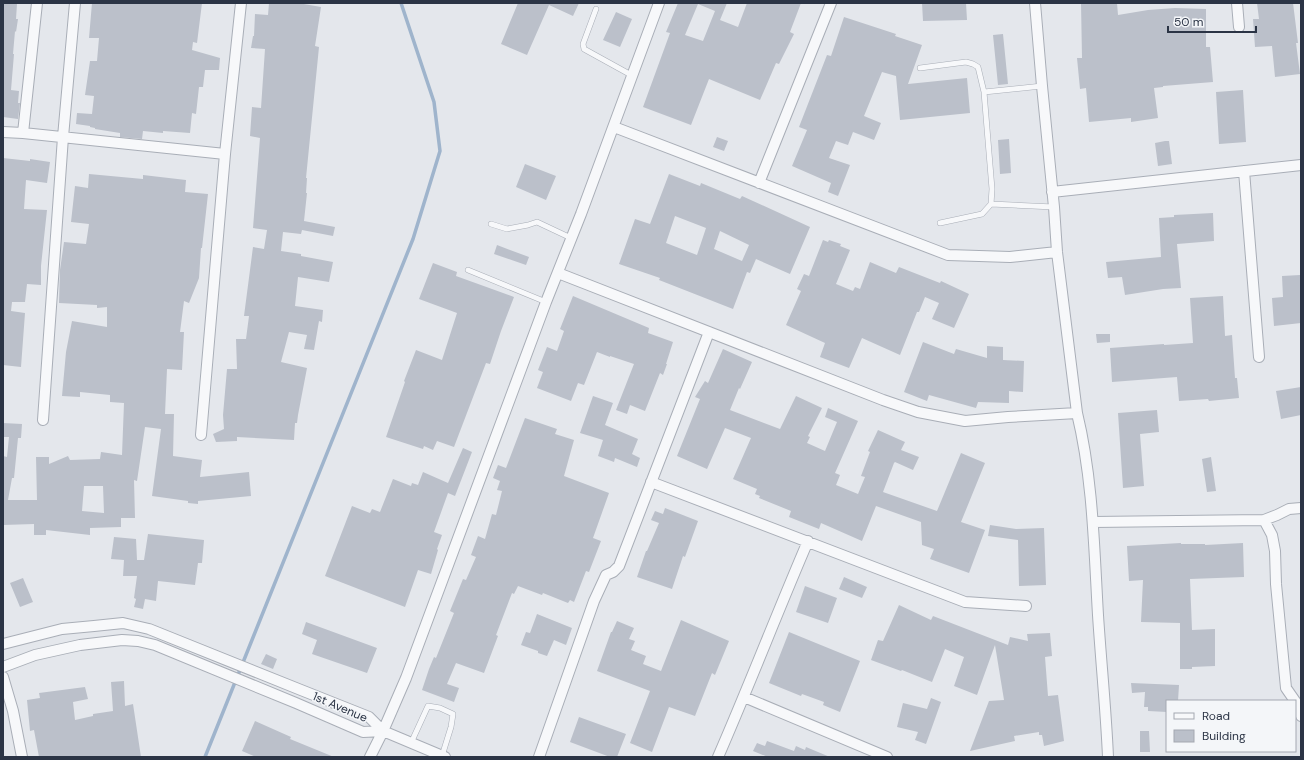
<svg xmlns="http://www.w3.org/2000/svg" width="1304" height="760" viewBox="0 0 1304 760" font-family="'DM Sans',sans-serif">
<rect width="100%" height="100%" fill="#e4e7ec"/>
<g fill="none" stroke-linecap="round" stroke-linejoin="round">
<!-- stream -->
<path stroke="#9fb4cc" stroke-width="3.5" d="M 205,757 L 413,239 L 440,151 L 434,102 L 401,3"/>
</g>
<!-- building -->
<path fill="#bbc0ca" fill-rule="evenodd" d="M 4,3 L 17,4 L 16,19 L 18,19 L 16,32 L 15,31 L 13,54 L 14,54 L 11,90 L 19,91 L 18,103 L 20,103 L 18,119 L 3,117 Z
M 92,3 L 202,3 L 197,43 L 193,42 L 192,50 L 220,58 L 219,70 L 205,70 L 203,87 L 199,87 L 196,114 L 192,113 L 190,133 L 163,131 L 163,133 L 143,131 L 142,139 L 120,137 L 120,133 L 95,129 L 95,128 L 90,127 L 90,126 L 76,124 L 77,113 L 92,114 L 94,96 L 85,95 L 90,61 L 97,61 L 99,38 L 89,38 Z
M 269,3 L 298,3 L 321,7 L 315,46 L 319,47 L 306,178 L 307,178 L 306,193 L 307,193 L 304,221 L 335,227 L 333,236 L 302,230 L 301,234 L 283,232 L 281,251 L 301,254 L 301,256 L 333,262 L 329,282 L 298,277 L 295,306 L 323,310 L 322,322 L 319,321 L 314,350 L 304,349 L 307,335 L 289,332 L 281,362 L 307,368 L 298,415 L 297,423 L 295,423 L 294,440 L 237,437 L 237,441 L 216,442 L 213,434 L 224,429 L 223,415 L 227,369 L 237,369 L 236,339 L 246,339 L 249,316 L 244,316 L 253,247 L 264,249 L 267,230 L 253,228 L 260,138 L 250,136 L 252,107 L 261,108 L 265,49 L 251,48 L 253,36 L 254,36 L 255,14 L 268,15 Z
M 518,3 L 579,3 L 573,16 L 549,5 L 527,55 L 501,44 Z
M 678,3 L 727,3 L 720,20 L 738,27 L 747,3 L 801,3 L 790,32 L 794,34 L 779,64 L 776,63 L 760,100 L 709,79 L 691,125 L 643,107 L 670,33 L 666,32 ZM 698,4 L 715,11 L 703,41 L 685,35 Z
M 922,3 L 966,3 L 967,20 L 923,21 Z
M 1081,3 L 1117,3 L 1118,15 L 1148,10 L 1175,8 L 1206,9 L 1206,47 L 1210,47 L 1213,82 L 1163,86 L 1163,87 L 1154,88 L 1158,118 L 1131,122 L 1131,118 L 1089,122 L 1086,88 L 1080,89 L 1077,58 L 1082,58 Z
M 1257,3 L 1293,3 L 1298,43 L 1296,43 L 1300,74 L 1275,77 L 1272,46 L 1255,47 L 1253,19 L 1259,19 Z
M 616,12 L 632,19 L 620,47 L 603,40 Z
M 844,17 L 896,34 L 895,36 L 922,45 L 908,84 L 967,78 L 970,113 L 900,120 L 896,76 L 882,72 L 864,116 L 881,123 L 874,140 L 853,132 L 848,145 L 836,141 L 829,158 L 850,165 L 838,196 L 828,192 L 831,183 L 792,166 L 807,130 L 799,127 L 827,55 L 831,56 Z
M 1003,34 L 1008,84 L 998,85 L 993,35 Z
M 1243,90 L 1246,142 L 1219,144 L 1216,92 Z
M 717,137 L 728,141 L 724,151 L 713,147 Z
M 1009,139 L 1011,173 L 1000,174 L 998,140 Z
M 1165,141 L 1169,141 L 1172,164 L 1158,166 L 1155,143 Z
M 3,158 L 30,161 L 30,159 L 50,162 L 47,183 L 26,180 L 24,209 L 47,210 L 41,266 L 41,285 L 27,284 L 25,302 L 12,302 L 11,311 L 25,313 L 21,367 L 3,365 Z
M 525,164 L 556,176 L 546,200 L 516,187 Z
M 89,174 L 143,179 L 143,175 L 186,180 L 185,192 L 208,194 L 202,248 L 201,248 L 199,278 L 189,303 L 184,301 L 180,332 L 184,332 L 182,370 L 167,369 L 165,414 L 174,414 L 173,456 L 202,460 L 200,477 L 249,472 L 251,496 L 198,501 L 198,504 L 188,503 L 188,501 L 152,496 L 161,429 L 145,427 L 137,481 L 134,480 L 135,518 L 121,518 L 121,527 L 90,528 L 90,535 L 46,530 L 46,535 L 34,535 L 34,524 L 3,525 L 3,456 L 7,457 L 9,437 L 3,437 L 3,423 L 22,424 L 21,438 L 18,438 L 14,478 L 12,478 L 8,500 L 37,500 L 36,457 L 49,457 L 49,464 L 68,456 L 70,460 L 100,459 L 101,452 L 122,455 L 124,403 L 110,402 L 110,395 L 80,392 L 80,397 L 62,396 L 66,352 L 72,321 L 107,327 L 107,307 L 97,308 L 97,305 L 59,303 L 60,270 L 64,242 L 86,244 L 89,224 L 71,222 L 75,186 L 88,188 ZM 84,486 L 103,486 L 104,513 L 82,511 Z
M 669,174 L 700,186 L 701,183 L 740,199 L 742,196 L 810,227 L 790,274 L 756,259 L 750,273 L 747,272 L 733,309 L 659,280 L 660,278 L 619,264 L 635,219 L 650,224 ZM 675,216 L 706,228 L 697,255 L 666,243 ZM 720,231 L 749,245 L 742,261 L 714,249 Z
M 1213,213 L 1214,241 L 1177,244 L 1181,288 L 1163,289 L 1125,295 L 1122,277 L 1108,278 L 1106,262 L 1161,257 L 1159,218 L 1174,217 L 1174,215 Z
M 823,240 L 828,242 L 829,240 L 841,244 L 840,246 L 850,250 L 836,284 L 853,291 L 855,287 L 860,289 L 870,262 L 896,273 L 899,267 L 940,283 L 941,281 L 969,294 L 954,328 L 932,319 L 939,303 L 925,297 L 919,312 L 917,312 L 900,355 L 862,338 L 849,368 L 820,357 L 825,343 L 786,325 L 801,291 L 797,289 L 804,274 L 809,276 Z
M 497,245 L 529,257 L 526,265 L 494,254 Z
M 433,263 L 457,272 L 456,276 L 514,297 L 501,331 L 490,364 L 486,363 L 454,447 L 437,441 L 433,450 L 424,446 L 423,449 L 386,437 L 405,382 L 404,381 L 416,350 L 442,360 L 457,313 L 419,299 Z
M 1300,275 L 1301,323 L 1274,326 L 1272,298 L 1283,297 L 1282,276 Z
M 573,296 L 649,328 L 648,333 L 673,342 L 666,364 L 667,364 L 663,375 L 660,373 L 645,411 L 630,405 L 627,414 L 616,410 L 634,364 L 610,356 L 610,357 L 597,352 L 584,385 L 578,383 L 571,401 L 537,388 L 543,372 L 538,370 L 547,347 L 557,351 L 564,331 L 560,329 Z
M 1223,296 L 1225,336 L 1232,335 L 1235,378 L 1237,378 L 1239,398 L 1209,401 L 1208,399 L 1179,401 L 1177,377 L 1112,382 L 1110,348 L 1164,344 L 1164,345 L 1193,343 L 1190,298 Z
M 1096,334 L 1110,334 L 1110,342 L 1097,343 Z
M 923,342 L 954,354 L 956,349 L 987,358 L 987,346 L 1003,347 L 1003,360 L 1024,361 L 1023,392 L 1009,391 L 1009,403 L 978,402 L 976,408 L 929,395 L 927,401 L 904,392 Z
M 723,349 L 752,362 L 740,389 L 739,388 L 730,410 L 780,429 L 796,396 L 822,408 L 808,436 L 810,437 L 807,443 L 825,451 L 837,422 L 825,417 L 828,408 L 858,421 L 835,473 L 840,475 L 836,485 L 858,494 L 865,477 L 861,476 L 870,452 L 868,451 L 878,430 L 905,442 L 901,450 L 919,457 L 913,470 L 895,462 L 894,463 L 883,492 L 937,511 L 961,453 L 985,463 L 961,522 L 985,530 L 969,573 L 930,559 L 934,549 L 922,545 L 921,522 L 876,506 L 862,541 L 821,523 L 819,529 L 789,517 L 791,511 L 759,498 L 760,496 L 755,494 L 757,489 L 733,479 L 751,438 L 725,428 L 707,469 L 677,456 L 700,399 L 695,397 L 705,381 L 708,383 Z
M 1301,387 L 1301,415 L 1281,419 L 1276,391 Z
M 593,396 L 613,403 L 605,425 L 638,439 L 632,454 L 640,458 L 637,467 L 615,458 L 614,462 L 598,456 L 603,440 L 580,433 Z
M 1157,410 L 1159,432 L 1140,434 L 1144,486 L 1123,488 L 1118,413 Z
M 525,418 L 557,429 L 555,434 L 574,440 L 564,476 L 609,493 L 593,538 L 601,541 L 589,572 L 586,571 L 574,602 L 570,600 L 568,603 L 543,593 L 542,595 L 518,586 L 514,594 L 512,593 L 496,635 L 498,636 L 484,673 L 456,663 L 447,684 L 459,688 L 454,702 L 422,690 L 429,669 L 434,657 L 436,658 L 454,613 L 450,611 L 463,579 L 466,580 L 476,557 L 471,555 L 478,536 L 485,539 L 492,514 L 496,515 L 502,491 L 497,490 L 500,481 L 493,478 L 498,465 L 506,468 Z
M 463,448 L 472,452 L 455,496 L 448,493 L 434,532 L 442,535 L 437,549 L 438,550 L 431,574 L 418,570 L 405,607 L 325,576 L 352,506 L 370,513 L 372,509 L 380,512 L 393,479 L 411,486 L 412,483 L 418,485 L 423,472 L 448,483 Z
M 1211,457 L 1216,491 L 1207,492 L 1202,459 Z
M 665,508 L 698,521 L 685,557 L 683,556 L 672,589 L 637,577 L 646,551 L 647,551 L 659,523 L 651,520 L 655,511 L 663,514 Z
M 990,525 L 1016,529 L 1044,528 L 1046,585 L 1019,586 L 1018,540 L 988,536 Z
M 148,534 L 204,540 L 202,563 L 198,563 L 195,585 L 158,581 L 156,601 L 145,599 L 143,609 L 134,607 L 136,599 L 134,598 L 137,576 L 123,576 L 124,560 L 111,559 L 114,537 L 136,539 L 137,560 L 144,560 Z
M 1181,543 L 1181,544 L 1205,544 L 1205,545 L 1243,543 L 1244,577 L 1190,579 L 1192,630 L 1215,629 L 1215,666 L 1192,667 L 1192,669 L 1180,669 L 1180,623 L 1141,622 L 1143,580 L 1129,581 L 1127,546 Z
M 844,577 L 867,587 L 862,598 L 839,589 Z
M 23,578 L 33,602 L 20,607 L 10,583 Z
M 805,586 L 837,598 L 828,623 L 796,612 Z
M 899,605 L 931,620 L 933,616 L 1008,645 L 1010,637 L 1028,641 L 1027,634 L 1050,633 L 1052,656 L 1045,657 L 1048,696 L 1058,695 L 1064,741 L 1044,746 L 1042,735 L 1039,735 L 1039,732 L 1014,736 L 1015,741 L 970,751 L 989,701 L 1004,700 L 995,645 L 977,695 L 954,686 L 964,657 L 945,649 L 932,682 L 902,670 L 901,671 L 871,660 L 878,640 L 883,641 Z
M 537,614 L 572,628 L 566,645 L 554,640 L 547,656 L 538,653 L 538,651 L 521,645 L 526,632 L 530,633 Z
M 681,620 L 729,641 L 715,675 L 712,673 L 695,716 L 669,707 L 652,752 L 630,743 L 650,691 L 597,671 L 611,632 L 612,632 L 617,621 L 634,628 L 629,639 L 635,641 L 631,650 L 646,656 L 643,664 L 661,671 Z
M 306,622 L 377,648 L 367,673 L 312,654 L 317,640 L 302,634 Z
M 789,632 L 860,661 L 840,712 L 823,705 L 824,702 L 802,694 L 801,696 L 769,683 Z
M 266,654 L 277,659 L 273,669 L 261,664 Z
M 124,681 L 125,706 L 133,704 L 141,757 L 39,757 L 34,730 L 30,731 L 27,700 L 40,698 L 39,693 L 85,687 L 88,699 L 73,702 L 75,720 L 93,716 L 93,714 L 113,711 L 111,682 Z
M 1131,683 L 1179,685 L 1178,701 L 1167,701 L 1167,712 L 1148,711 L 1148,707 L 1144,707 L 1145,692 L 1132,693 Z
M 931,698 L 941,702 L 926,744 L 915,740 L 918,732 L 897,727 L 903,703 L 927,709 Z
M 579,717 L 626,734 L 617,757 L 610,757 L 570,742 Z
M 255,721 L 291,737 L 290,739 L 334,757 L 256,757 L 242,751 Z
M 1140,731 L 1149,731 L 1150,752 L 1140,752 Z
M 767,741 L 794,751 L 796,746 L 805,750 L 806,747 L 830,757 L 768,757 L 753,751 L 757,743 L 765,746 Z"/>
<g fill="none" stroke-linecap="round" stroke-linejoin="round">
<defs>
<path id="lane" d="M 596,9 L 583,44 L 584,49 L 633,76
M 920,68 L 966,62 L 973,64 L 978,67 L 984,92 L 992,189 L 991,204 L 982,214 L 940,223
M 984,92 L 1042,86
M 991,204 L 1054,207
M 491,224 L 507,229 L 528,225 L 537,222 L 571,238
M 468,270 L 546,302
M 411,743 L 428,706 L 440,708 L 453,714 L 451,727 L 442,756"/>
<path id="street" d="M 1035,3 L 1042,86 L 1054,207 L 1057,252 L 1077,413 C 1093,479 1094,547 1098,615 C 1101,662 1106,710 1108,757
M 1237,3 L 1239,27
M 614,127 L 948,255 L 1010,257 L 1057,252
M 3,132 L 23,133 L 225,154
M 23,133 L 37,3
M 1244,171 L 1259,357
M 759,183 L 831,3
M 1052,192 L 1301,165
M 558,273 L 883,400 L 918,412 L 965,421 L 1008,417 L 1077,413
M 43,420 L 63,137 L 75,3
M 201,435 L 225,154 L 241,3
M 651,482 L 965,602 L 1026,606
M 1264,520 L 1272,535 L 1275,551 L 1276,584 L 1286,688 L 1295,701
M 1093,522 L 1264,520 L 1277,515 L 1289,509 L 1301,508
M 3,644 L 62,629 L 94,626 L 123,623 L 149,629 L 301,690 L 369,717 L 383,731 L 445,757
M 3,667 L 35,655 L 80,645 L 122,640 L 138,641 L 155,645 L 296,703 L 363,732 L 383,731
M 3,677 L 13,711 L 22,757
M 744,697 L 887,757
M 1295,701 L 1300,709 L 1301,716
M 370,757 L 383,731 L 406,678 L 546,302 L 581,214 L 659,3
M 539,757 L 594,601 L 606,575 L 613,572 L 619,566 L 709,332
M 718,757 C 749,686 777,613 808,541"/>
</defs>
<!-- lane casing -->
<use href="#lane" stroke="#a9aeb7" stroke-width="6"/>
<!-- street casing -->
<use href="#street" stroke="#a9aeb7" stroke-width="12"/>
<!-- lane -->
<use href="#lane" stroke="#f7f8fa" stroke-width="5"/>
<!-- street -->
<use href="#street" stroke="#f7f8fa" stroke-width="10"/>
</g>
<g text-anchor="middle" stroke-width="3" stroke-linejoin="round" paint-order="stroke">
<!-- street labels -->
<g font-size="12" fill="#2b3445" stroke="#f4f6f9">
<text transform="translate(340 707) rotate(23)" y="4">1st Avenue</text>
</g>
</g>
<!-- border -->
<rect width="1304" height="760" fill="none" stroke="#2b3445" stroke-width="8"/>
<!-- legend -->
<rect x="1166" y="700" width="130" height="52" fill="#f4f6f9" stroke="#a4a8b1"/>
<rect x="1174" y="713" width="20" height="6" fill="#f7f8fa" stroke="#a4a8b1"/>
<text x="1202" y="720" font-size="12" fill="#2b3445">Road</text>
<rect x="1174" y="730" width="20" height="12" fill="#bbc0ca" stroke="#a4a8b1"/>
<text x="1202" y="740" font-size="12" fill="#2b3445">Building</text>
<!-- scale -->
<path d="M1168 26v6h88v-6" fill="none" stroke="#2b3445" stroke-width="2"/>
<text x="1174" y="26" font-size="12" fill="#2b3445" stroke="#f4f6f9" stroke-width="3" paint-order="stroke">50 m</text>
</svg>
